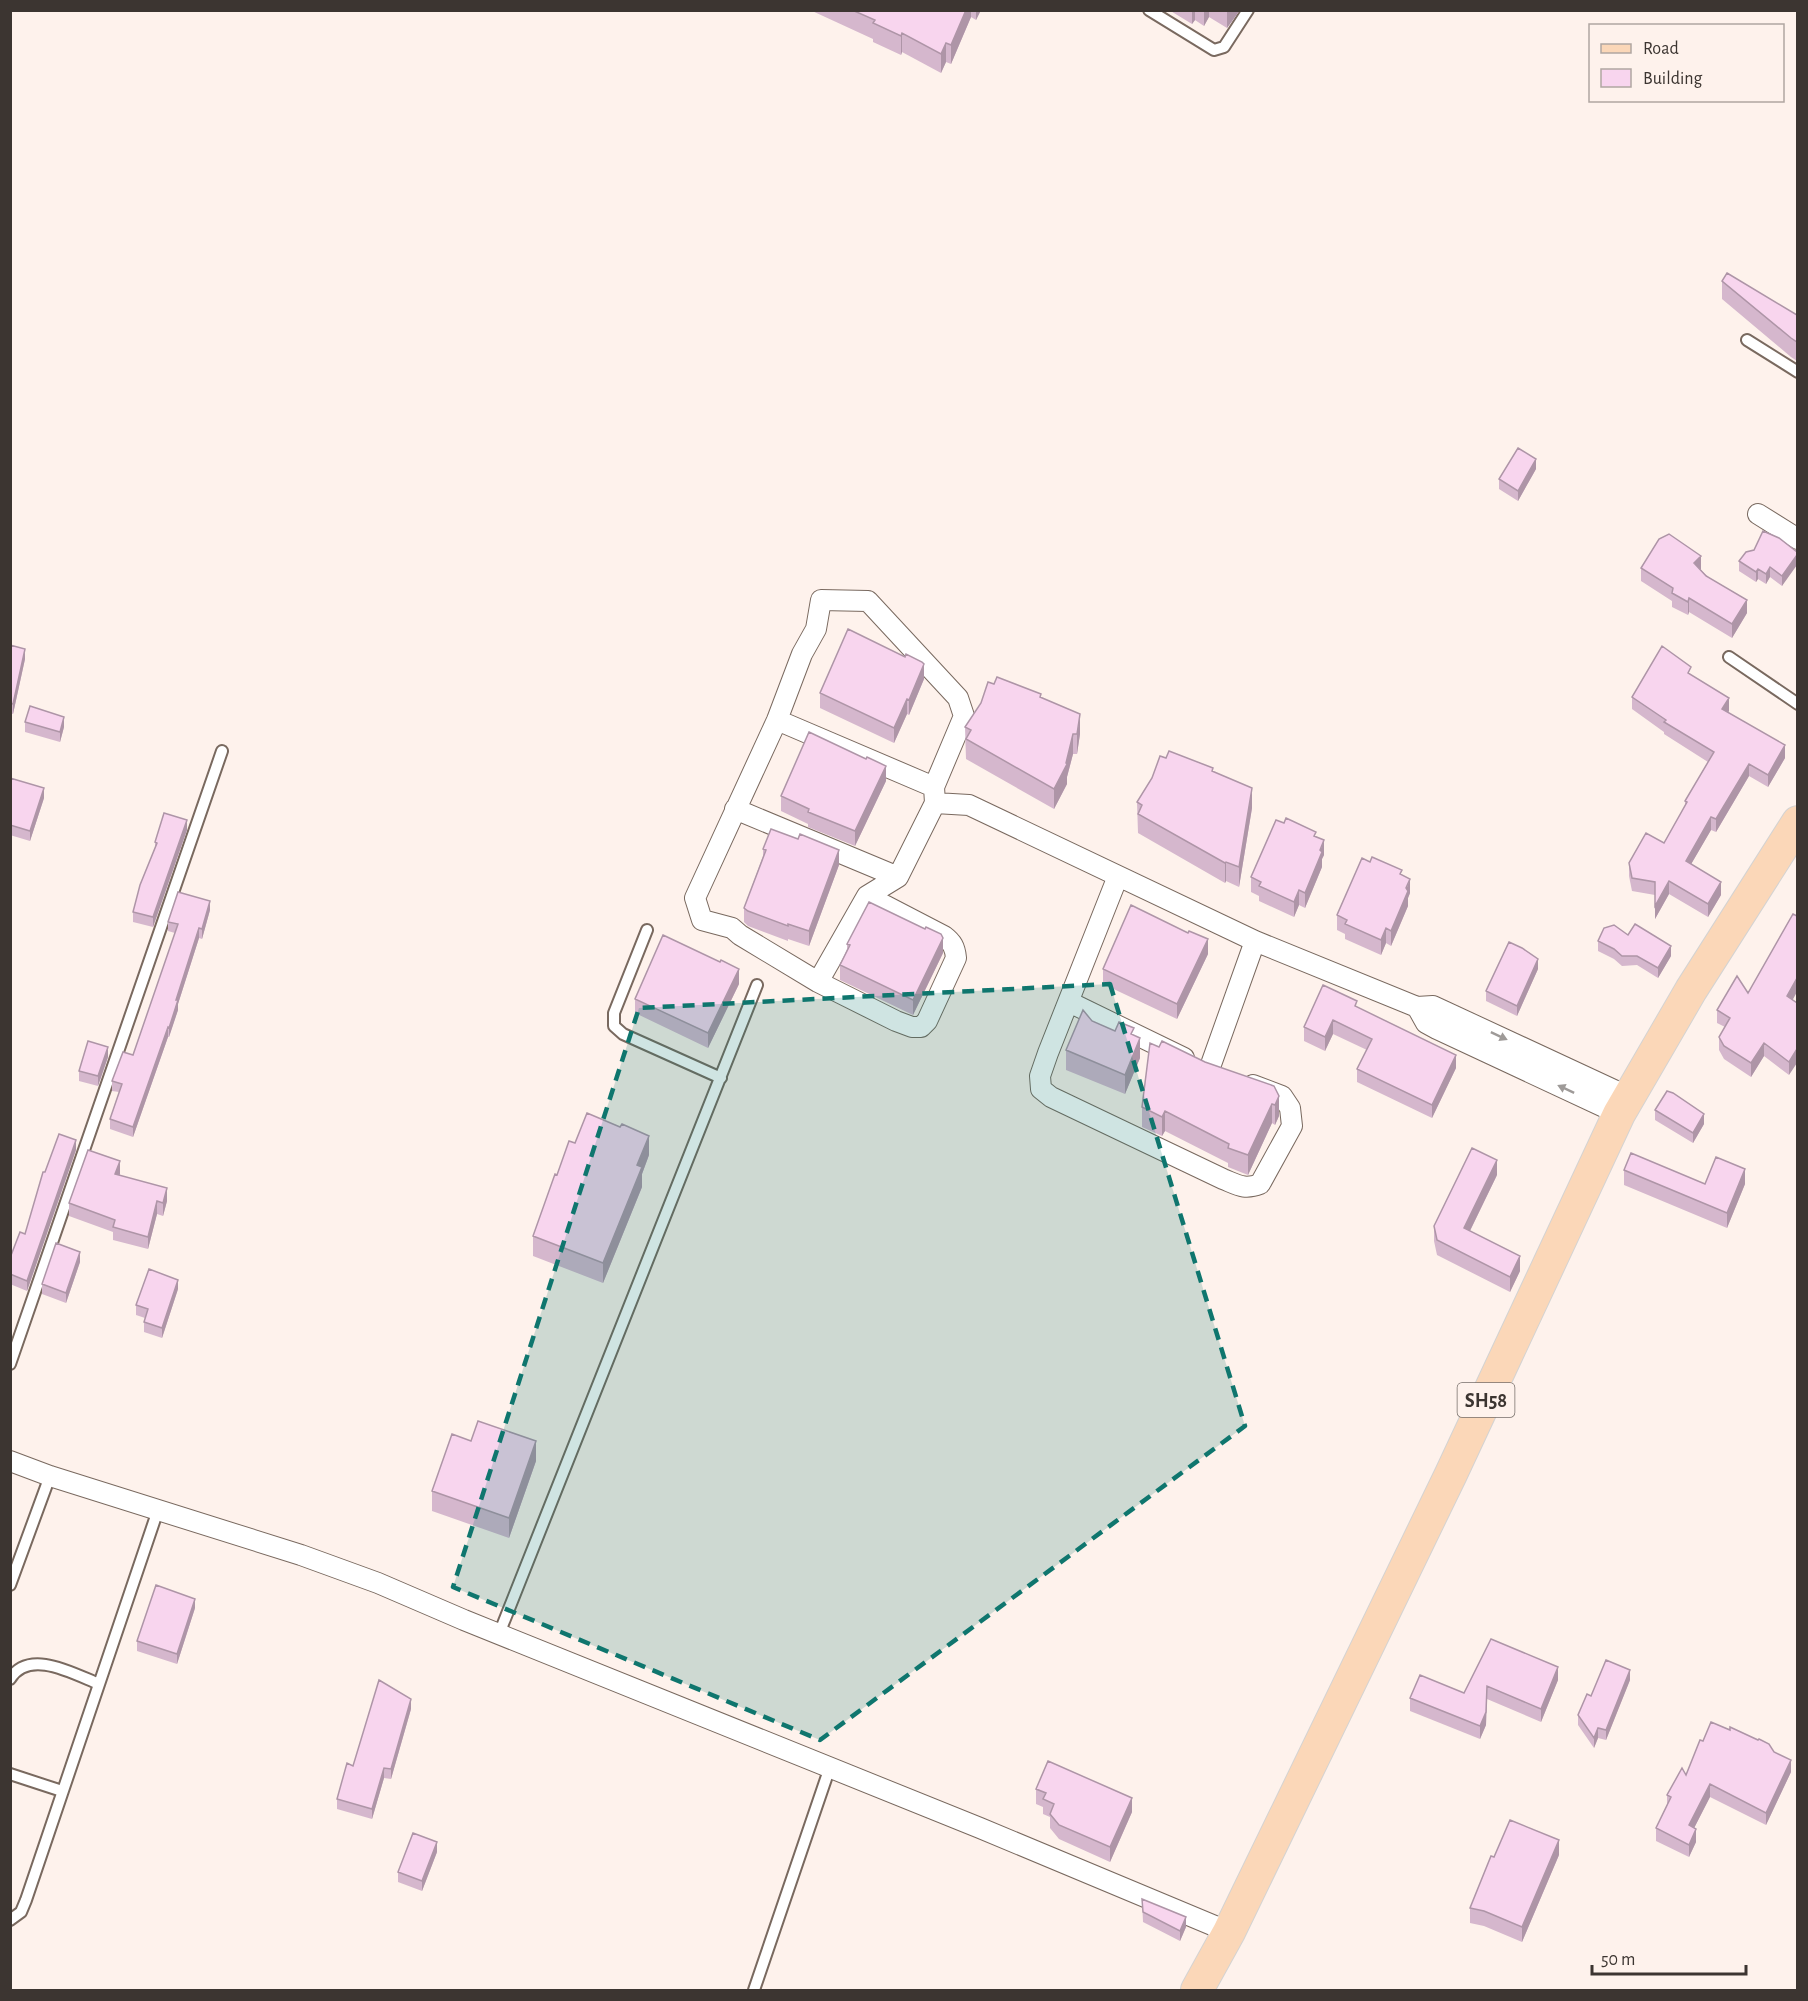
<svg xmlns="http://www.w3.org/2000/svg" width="1808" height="2001" viewBox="0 0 1808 2001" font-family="'Alegreya Sans',sans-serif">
<rect width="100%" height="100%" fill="#fef2ec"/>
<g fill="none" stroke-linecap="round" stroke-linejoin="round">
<defs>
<path id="lane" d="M 1149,10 L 1214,50 L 1224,47 L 1248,10
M 1747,340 L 1798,372
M 1729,657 L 1798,704
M 647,930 L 614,1013 L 614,1026 L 623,1034 L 721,1078
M 10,1364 L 222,751
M 10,1585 L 50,1476
M 499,1634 L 757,985
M 10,1679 C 29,1648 74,1674 99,1684
M 10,1774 L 62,1791
M 10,1920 L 21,1912 L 26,1900 L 158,1510
M 754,1990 L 830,1767"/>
<path id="street" d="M 1758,514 L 1798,539
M 777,720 L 934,787
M 935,803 L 969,805 L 1255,941 L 1417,1007
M 735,809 L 898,877
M 1118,876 L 1048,1053 L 1040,1076 L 1041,1089 L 1051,1097 L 1223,1179 C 1238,1185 1244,1190 1260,1184 L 1292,1126 L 1290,1108 L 1282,1096 L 1253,1085
M 818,982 L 867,896 L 898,877 L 935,803 L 934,787 L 964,716 L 958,698 L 868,601 L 821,600 L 816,629 L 802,654 L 777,720 L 695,898 L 702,920 L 732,928 L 740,935 L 818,982 L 896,1021 L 912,1027 L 921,1027 L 927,1021 L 956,958 C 955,947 952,942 944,936 L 867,896
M 1069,1002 L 1184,1058
M 1209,1070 L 1255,941
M 1619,1114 L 1437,1029 L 1426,1023 L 1417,1007 L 1433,1006 L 1629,1097
M 10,1461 L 50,1476 L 301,1555 L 378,1583 L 464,1620 L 980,1828 L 1229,1932"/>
<path id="primary" d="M 1197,1990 L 1229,1932 L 1451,1474 L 1619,1114 L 1691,990 L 1798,822"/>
</defs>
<!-- lane casing -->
<use href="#lane" stroke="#79695f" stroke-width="14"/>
<!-- street casing -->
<use href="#street" stroke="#79695f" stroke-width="22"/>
<!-- primary casing -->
<use href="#primary" stroke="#d4d3d2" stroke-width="34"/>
<!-- lane -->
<use href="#lane" stroke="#fff" stroke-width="10"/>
<!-- street -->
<use href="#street" stroke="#fff" stroke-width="20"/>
<!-- primary -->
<use href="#primary" stroke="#fbd7b8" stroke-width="32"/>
</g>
<!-- wall -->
<path fill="#d5b7cd" d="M 810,10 L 981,10 L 976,20 L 971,17 L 951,64 L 946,62 L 941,73 L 902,52 L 901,55 L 873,42 L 873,39 Z
M 1169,10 L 1240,10 L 1227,28 L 1209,17 L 1204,26 L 1195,20 L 1192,24 Z
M 1722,281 L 1797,315 L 1797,361 L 1791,357 L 1722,299 Z
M 1536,469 L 1518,501 L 1499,489 L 1499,479 Z
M 1754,550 L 1797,552 L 1782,586 L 1770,577 L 1766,584 L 1758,579 L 1756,582 L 1739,571 L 1739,561 Z
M 1641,568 L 1701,570 L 1747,613 L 1732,638 L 1689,612 L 1688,615 L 1672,607 L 1672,601 L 1641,581 Z
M 10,645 L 25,659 L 13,714 L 10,713 Z
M 1691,675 L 1729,711 L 1728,712 L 1785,758 L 1768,787 L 1749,776 L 1716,832 L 1711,830 L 1691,864 L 1721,895 L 1708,917 L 1669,894 L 1655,919 L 1655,895 L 1632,891 L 1629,876 L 1629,863 L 1664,843 L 1685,806 L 1685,801 L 1708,762 L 1664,734 L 1664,732 L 1632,709 L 1632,697 Z
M 924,679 L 909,715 L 907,714 L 894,743 L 820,708 L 820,693 Z
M 994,684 L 1041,697 L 1080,734 L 1077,754 L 1073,754 L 1067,777 L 1067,784 L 1054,809 L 966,759 L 965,727 Z
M 25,722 L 64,727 L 60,742 L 25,732 Z
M 1213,772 L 1252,808 L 1239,887 L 1226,881 L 1225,883 L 1138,833 L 1137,802 Z
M 10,778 L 44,798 L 30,841 L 10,835 Z
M 886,781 L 855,846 L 808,827 L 808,824 L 781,811 L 781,796 Z
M 187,830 L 153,927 L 133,922 L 133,912 L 155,848 L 155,842 Z
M 1316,837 L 1324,855 L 1322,859 L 1322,867 L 1305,908 L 1299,905 L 1294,917 L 1259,901 L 1259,896 L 1251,892 L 1251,877 Z
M 763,849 L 839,865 L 809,946 L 788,939 L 788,941 L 748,926 L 744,922 L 744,908 L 763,856 Z
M 1402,875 L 1410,893 L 1408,898 L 1408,906 L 1391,946 L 1386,943 L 1381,955 L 1345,939 L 1345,934 L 1337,930 L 1337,915 Z
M 210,910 L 202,939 L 199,938 L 178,1004 L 178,1010 L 169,1037 L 168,1037 L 133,1137 L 110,1129 L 110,1119 L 119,1092 L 112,1091 L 112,1081 L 133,1055 L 175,933 L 168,931 L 168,922 Z
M 1188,933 L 1208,954 L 1177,1019 L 1103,984 L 1103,969 Z
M 1628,935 L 1671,956 L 1658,978 L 1637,965 L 1622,966 L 1614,959 L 1598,951 L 1598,941 Z
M 847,944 L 943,953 L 913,1015 L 840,980 L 840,965 L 847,949 Z
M 720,962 L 739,984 L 708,1048 L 635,1013 L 635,999 Z
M 1538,969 L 1517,1016 L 1486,1001 L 1486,991 Z
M 1748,993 L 1793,1000 L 1789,1075 L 1764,1056 L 1751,1077 L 1724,1059 L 1719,1050 L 1719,1037 L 1725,1027 L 1717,1023 L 1717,1010 Z
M 1357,1007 L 1456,1068 L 1432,1118 L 1357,1082 L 1357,1069 L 1367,1050 L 1333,1034 L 1325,1051 L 1304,1041 L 1304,1027 Z
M 1092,1021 L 1115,1031 L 1134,1035 L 1140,1058 L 1125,1094 L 1066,1070 L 1066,1050 Z
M 1159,1047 L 1205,1062 L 1274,1086 L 1279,1116 L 1275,1125 L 1272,1123 L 1248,1175 L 1228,1167 L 1228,1163 L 1165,1131 L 1162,1136 L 1142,1127 L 1142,1107 Z
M 108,1057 L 98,1086 L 79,1081 L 79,1071 Z
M 1655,1110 L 1704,1124 L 1693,1143 L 1655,1120 Z
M 575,1143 L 649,1155 L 642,1174 L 642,1187 L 603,1283 L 533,1256 L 533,1236 Z
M 76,1150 L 27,1291 L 10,1284 L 10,1258 L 25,1234 L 45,1172 Z
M 1624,1170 L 1705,1184 L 1745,1184 L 1727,1228 L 1624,1185 Z
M 120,1174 L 119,1175 L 167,1201 L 163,1216 L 157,1214 L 148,1249 L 113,1240 L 113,1232 L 69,1216 L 69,1203 Z
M 1497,1175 L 1470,1231 L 1520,1271 L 1510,1292 L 1437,1255 L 1434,1241 L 1434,1226 Z
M 80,1262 L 66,1303 L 42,1294 L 42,1284 Z
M 178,1289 L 162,1338 L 144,1332 L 144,1322 L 145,1318 L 136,1315 L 136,1305 Z
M 471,1441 L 536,1461 L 509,1538 L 432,1511 L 432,1491 Z
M 195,1608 L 177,1664 L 137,1651 L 137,1641 Z
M 1491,1639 L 1558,1680 L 1541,1722 L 1487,1699 L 1486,1725 L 1480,1739 L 1410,1711 L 1410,1698 L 1464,1693 Z
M 1630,1680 L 1606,1740 L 1598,1738 L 1594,1748 L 1578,1725 L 1578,1715 L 1591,1696 Z
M 411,1709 L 391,1779 L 384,1778 L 372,1819 L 337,1809 L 337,1799 L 353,1766 Z
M 1791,1772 L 1766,1825 L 1710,1797 L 1694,1828 L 1696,1842 L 1689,1857 L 1656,1841 L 1656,1828 L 1667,1805 L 1667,1795 L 1686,1775 Z
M 1036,1789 L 1132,1812 L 1110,1862 L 1059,1839 L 1050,1828 L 1050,1817 L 1043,1814 L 1043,1807 L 1036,1804 Z
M 437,1852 L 422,1891 L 398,1882 L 398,1872 Z
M 1559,1855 L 1522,1942 L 1484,1926 L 1470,1923 L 1470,1908 Z
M 1142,1899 L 1186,1927 L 1180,1941 L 1143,1922 Z"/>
<!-- shaded-wall -->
<path fill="#ae95a7" d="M 966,10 L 971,10 L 971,17 L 951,64 L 951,45 Z
M 976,10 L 981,10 L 976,20 Z
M 1192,10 L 1195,10 L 1195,20 L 1192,24 Z
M 1204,10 L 1209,10 L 1209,17 L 1204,26 Z
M 1227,10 L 1240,10 L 1227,28 Z
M 902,33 L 902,52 L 901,55 L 901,36 Z
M 946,43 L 946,62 L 941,73 L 941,54 Z
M 1536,459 L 1536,469 L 1518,501 L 1518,491 Z
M 1797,555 L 1797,565 L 1782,586 L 1782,576 Z
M 1701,556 L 1701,570 L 1694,563 Z
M 1770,567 L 1770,577 L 1766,584 L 1766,574 Z
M 1758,569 L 1758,579 L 1756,582 L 1756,572 Z
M 1689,598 L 1689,612 L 1688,615 L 1688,602 Z
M 1747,600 L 1747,613 L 1732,638 L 1732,624 Z
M 25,649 L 25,659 L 13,714 L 13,704 Z
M 924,664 L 924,679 L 909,715 L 909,700 Z
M 1729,698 L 1729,711 L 1722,722 L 1722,709 Z
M 907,699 L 907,714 L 894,743 L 894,728 Z
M 1080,714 L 1080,734 L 1077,754 L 1077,734 Z
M 64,717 L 64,727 L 60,742 L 60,732 Z
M 1073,734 L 1073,754 L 1067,777 L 1067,784 L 1054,809 L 1054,789 L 1066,763 Z
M 1785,745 L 1785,758 L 1768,787 L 1768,775 Z
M 1749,764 L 1749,776 L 1716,832 L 1716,819 Z
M 886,766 L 886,781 L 855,846 L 855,831 Z
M 44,788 L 44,798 L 30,841 L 30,831 Z
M 1252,788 L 1252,808 L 1239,887 L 1239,867 Z
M 1711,817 L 1711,830 L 1686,873 L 1686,861 Z
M 187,820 L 187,830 L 153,927 L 153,917 Z
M 1324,840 L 1324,855 L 1322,859 L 1322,867 L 1305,908 L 1305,893 Z
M 839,850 L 839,865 L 809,946 L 809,931 Z
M 1226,862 L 1226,881 L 1225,883 L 1225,863 Z
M 1410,879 L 1410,893 L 1408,898 L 1408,906 L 1391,946 L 1391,931 Z
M 1669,881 L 1669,894 L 1655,919 L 1655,906 Z
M 1721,882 L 1721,895 L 1708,917 L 1708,904 Z
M 1299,890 L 1299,905 L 1294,917 L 1294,902 Z
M 210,901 L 210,910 L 202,939 L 202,929 Z
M 199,928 L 199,938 L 178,1004 L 178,1010 L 169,1037 L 169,1028 L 176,1000 Z
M 1386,928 L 1386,943 L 1381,955 L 1381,940 Z
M 943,938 L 943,953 L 913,1015 L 913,1000 Z
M 1208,939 L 1208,954 L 1177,1019 L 1177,1004 Z
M 1671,946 L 1671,956 L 1658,978 L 1658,968 Z
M 1538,959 L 1538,969 L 1517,1016 L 1517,1006 Z
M 739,969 L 739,984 L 708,1048 L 708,1033 Z
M 1797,978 L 1797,992 L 1787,1010 L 1787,996 Z
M 1333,1020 L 1333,1034 L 1325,1051 L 1325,1037 Z
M 168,1027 L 168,1037 L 133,1137 L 133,1127 Z
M 1140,1038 L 1140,1058 L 1125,1094 L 1125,1075 Z
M 1764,1043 L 1764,1056 L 1751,1077 L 1751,1063 Z
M 108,1047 L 108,1057 L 98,1086 L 98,1076 Z
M 1797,1049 L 1797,1063 L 1789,1075 L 1789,1062 Z
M 1456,1055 L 1456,1068 L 1432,1118 L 1432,1105 Z
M 1279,1096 L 1279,1116 L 1275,1125 L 1275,1105 Z
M 1272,1104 L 1272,1123 L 1248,1175 L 1248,1155 Z
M 1165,1111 L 1165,1131 L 1162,1136 L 1162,1117 Z
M 1704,1114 L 1704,1124 L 1693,1143 L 1693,1133 Z
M 649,1136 L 649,1155 L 642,1174 L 642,1187 L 603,1283 L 603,1263 L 637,1165 Z
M 76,1140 L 76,1150 L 27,1291 L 27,1281 Z
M 1497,1160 L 1497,1175 L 1464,1243 L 1464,1228 Z
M 120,1161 L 120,1174 L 115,1187 L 115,1174 Z
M 1745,1169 L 1745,1184 L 1727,1228 L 1727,1213 Z
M 167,1188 L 167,1201 L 163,1216 L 163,1203 Z
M 157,1201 L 157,1214 L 148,1249 L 148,1237 Z
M 80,1252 L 80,1262 L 66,1303 L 66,1293 Z
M 1520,1256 L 1520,1271 L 1510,1292 L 1510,1277 Z
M 178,1280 L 178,1289 L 162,1338 L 162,1328 Z
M 536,1441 L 536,1461 L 509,1538 L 509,1518 Z
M 195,1599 L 195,1608 L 177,1664 L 177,1654 Z
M 1558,1667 L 1558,1680 L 1541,1722 L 1541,1709 Z
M 1630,1670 L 1630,1680 L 1606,1740 L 1606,1730 Z
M 1487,1686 L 1486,1725 L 1480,1739 L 1480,1726 Z
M 411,1699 L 411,1709 L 391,1779 L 391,1769 Z
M 1598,1728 L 1598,1738 L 1594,1748 L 1594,1738 Z
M 1791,1760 L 1791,1772 L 1766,1825 L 1766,1813 Z
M 384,1768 L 384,1778 L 372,1819 L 372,1809 Z
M 1710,1784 L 1710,1797 L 1689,1838 L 1689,1825 Z
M 1132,1798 L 1132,1812 L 1110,1862 L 1110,1847 Z
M 1696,1829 L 1696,1842 L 1689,1857 L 1689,1845 Z
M 1559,1840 L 1559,1855 L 1522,1942 L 1522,1927 Z
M 437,1842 L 437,1852 L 422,1891 L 422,1881 Z
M 1186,1917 L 1186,1927 L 1180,1941 L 1180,1931 Z"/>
<!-- building -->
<path fill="#f8d5ee" stroke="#ae95a7" stroke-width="1.5" d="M 852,10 L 966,10 L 951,45 L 946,43 L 941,54 L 902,33 L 901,36 L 873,23 L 875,20 Z
M 1727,273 L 1797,315 L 1797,342 L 1791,338 L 1722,281 Z
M 1518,448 L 1536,459 L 1518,491 L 1499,479 Z
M 1763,531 L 1779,538 L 1797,552 L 1797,555 L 1782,576 L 1770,567 L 1766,574 L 1758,569 L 1756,572 L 1739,561 L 1746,552 L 1754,550 Z
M 1669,534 L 1701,556 L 1694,563 L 1706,576 L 1747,600 L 1732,624 L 1689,598 L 1688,602 L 1672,593 L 1673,588 L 1641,568 L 1659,539 Z
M 848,629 L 905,657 L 906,654 L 922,662 L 924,664 L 909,700 L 907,699 L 894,728 L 820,693 Z
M 10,645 L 25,649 L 13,704 L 10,703 Z
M 1662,646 L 1691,667 L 1688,673 L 1729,698 L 1722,709 L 1785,745 L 1768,775 L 1749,764 L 1716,819 L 1711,817 L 1686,861 L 1721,882 L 1708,904 L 1669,881 L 1655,906 L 1655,882 L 1632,878 L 1629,863 L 1646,833 L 1664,843 L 1687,802 L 1685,801 L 1714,752 L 1664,722 L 1666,720 L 1632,697 Z
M 997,677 L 1041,694 L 1040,697 L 1080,714 L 1077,734 L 1073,734 L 1066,763 L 1067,764 L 1054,789 L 966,739 L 971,730 L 965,727 L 981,703 L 988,682 L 994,684 Z
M 30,706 L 64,717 L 60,732 L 25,722 Z
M 809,732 L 866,759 L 867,757 L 886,766 L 855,831 L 808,812 L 809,809 L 781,796 Z
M 1169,751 L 1213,768 L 1212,771 L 1252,788 L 1239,867 L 1226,862 L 1225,863 L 1138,814 L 1142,805 L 1137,802 L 1152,778 L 1160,756 L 1166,758 Z
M 10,778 L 44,788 L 30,831 L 10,825 Z
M 164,813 L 187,820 L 153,917 L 133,912 L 140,885 L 157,843 L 155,842 Z
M 1286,818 L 1316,832 L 1314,836 L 1324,840 L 1320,850 L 1322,852 L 1305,893 L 1299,890 L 1294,902 L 1259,886 L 1261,882 L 1251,877 L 1276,820 L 1284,823 Z
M 771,829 L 798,839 L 800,834 L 839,850 L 809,931 L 788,924 L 788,926 L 748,911 L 744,908 L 766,850 L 763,849 Z
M 1372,857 L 1402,870 L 1400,874 L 1410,879 L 1406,888 L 1408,891 L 1391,931 L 1386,928 L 1381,940 L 1345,924 L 1347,920 L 1337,915 L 1362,858 L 1370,862 Z
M 178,892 L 210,901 L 202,929 L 199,928 L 176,1000 L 178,1000 L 169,1028 L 168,1027 L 133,1127 L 110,1119 L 122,1084 L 112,1081 L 123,1052 L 133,1055 L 178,924 L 168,922 Z
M 869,902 L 925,929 L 926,927 L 941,934 L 943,938 L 913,1000 L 840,965 L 850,945 L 847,944 Z
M 1131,905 L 1188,933 L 1189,931 L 1208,939 L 1177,1004 L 1103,969 Z
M 1793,914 L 1797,916 L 1797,978 L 1787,996 L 1797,1003 L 1797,1049 L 1789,1062 L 1764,1043 L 1751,1063 L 1724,1046 L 1719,1037 L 1730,1018 L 1717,1010 L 1737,976 L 1748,993 Z
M 1635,924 L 1671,946 L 1658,968 L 1637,956 L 1622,956 L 1614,949 L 1598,941 L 1604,928 L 1614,925 L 1628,935 Z
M 663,935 L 720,962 L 721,960 L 739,969 L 708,1033 L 635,999 Z
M 1509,942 L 1522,948 L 1538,959 L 1517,1006 L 1486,991 Z
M 1323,985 L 1357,1001 L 1355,1006 L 1456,1055 L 1432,1105 L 1357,1069 L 1372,1039 L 1333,1020 L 1325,1037 L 1304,1027 Z
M 1083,1010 L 1092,1021 L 1115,1031 L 1119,1022 L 1134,1028 L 1131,1034 L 1140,1038 L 1125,1075 L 1066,1050 Z
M 88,1041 L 108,1047 L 98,1076 L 79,1071 Z
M 1162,1041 L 1205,1062 L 1274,1086 L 1279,1096 L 1275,1105 L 1272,1104 L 1248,1155 L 1228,1148 L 1229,1144 L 1165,1111 L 1162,1117 L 1142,1107 L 1150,1043 L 1159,1047 Z
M 1667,1091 L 1673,1093 L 1704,1114 L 1693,1133 L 1655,1110 Z
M 587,1113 L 620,1127 L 622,1124 L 649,1136 L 637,1165 L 642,1167 L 603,1263 L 533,1236 L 555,1174 L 557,1175 L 569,1141 L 575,1143 Z
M 59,1134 L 76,1140 L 27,1281 L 10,1274 L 10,1258 L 20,1232 L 25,1234 L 43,1172 L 45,1172 Z
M 1472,1148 L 1497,1160 L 1464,1228 L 1520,1256 L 1510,1277 L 1437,1240 L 1434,1226 Z
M 88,1150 L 120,1161 L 115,1174 L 167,1188 L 163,1203 L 157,1201 L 148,1237 L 113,1227 L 115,1220 L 69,1203 Z
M 1631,1153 L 1705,1184 L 1716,1157 L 1745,1169 L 1727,1213 L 1624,1170 Z
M 56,1243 L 80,1252 L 66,1293 L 42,1284 Z
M 149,1269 L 178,1280 L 162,1328 L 144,1322 L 148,1309 L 136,1305 Z
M 478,1421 L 536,1441 L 509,1518 L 432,1491 L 452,1434 L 471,1441 Z
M 156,1585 L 195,1599 L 177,1654 L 137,1641 Z
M 1491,1639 L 1558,1667 L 1541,1709 L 1487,1686 L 1486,1712 L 1480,1726 L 1410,1698 L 1420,1675 L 1464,1693 Z
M 1606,1660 L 1630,1670 L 1606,1730 L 1598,1728 L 1594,1738 L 1578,1715 L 1587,1694 L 1591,1696 Z
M 379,1680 L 411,1699 L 391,1769 L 384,1768 L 372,1809 L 337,1799 L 347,1763 L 353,1766 Z
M 1711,1722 L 1730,1730 L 1730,1727 L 1758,1740 L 1759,1739 L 1769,1744 L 1774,1752 L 1791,1760 L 1766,1813 L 1710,1784 L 1689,1825 L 1696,1829 L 1689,1845 L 1656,1828 L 1671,1797 L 1667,1795 L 1682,1768 L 1686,1775 L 1700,1740 L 1703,1741 Z
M 1048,1761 L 1132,1798 L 1110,1847 L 1059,1825 L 1050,1814 L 1054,1804 L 1043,1799 L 1046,1793 L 1036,1789 Z
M 1510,1820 L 1559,1840 L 1522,1927 L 1484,1911 L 1470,1908 L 1491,1856 L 1494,1857 Z
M 413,1833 L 437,1842 L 422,1881 L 398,1872 Z
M 1142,1899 L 1186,1917 L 1180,1931 L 1143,1912 Z"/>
<!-- one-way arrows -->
<defs><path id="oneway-solid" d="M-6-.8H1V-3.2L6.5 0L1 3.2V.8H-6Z" transform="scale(1.5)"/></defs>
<g fill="#9e9a98">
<use href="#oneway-solid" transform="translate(1499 1036) rotate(25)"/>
<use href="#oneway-solid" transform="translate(1566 1089) rotate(-155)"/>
</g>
<!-- marked area -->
<path fill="#0f766e" fill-opacity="0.2" stroke="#0f766e" stroke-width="4.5" stroke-dasharray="12 8" stroke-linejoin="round" d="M 1110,984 L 1245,1426 L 820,1740 L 453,1587 L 639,1008 Z"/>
<g text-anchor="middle" stroke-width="5" stroke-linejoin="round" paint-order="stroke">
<!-- shield labels -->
<rect fill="#fef2ec" stroke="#766e69" stroke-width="1.5" x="1457.5" y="1383" width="57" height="34" rx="4.5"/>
<g font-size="20" font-weight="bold" fill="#3c3531">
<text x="1486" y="1407">SH58</text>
</g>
</g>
<!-- border -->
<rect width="1808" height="2001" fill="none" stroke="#3c3531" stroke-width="24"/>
<!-- legend -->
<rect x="1589" y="24" width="195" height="78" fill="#fef2ec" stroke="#b0a6a1" stroke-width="1.5"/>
<rect x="1601" y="44" width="30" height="9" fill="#fbd7b8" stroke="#b0a6a1" stroke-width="1.5"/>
<text x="1643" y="54" font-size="18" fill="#3c3531">Road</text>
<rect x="1601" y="69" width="30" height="18" fill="#f8d5ee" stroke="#b0a6a1" stroke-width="1.5"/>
<text x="1643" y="84" font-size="18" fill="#3c3531">Building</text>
<!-- scale -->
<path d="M1592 1965v9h154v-9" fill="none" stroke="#3c3531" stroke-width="3"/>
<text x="1601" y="1965" font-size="18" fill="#3c3531" stroke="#fef2ec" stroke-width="4.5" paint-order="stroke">50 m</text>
</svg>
